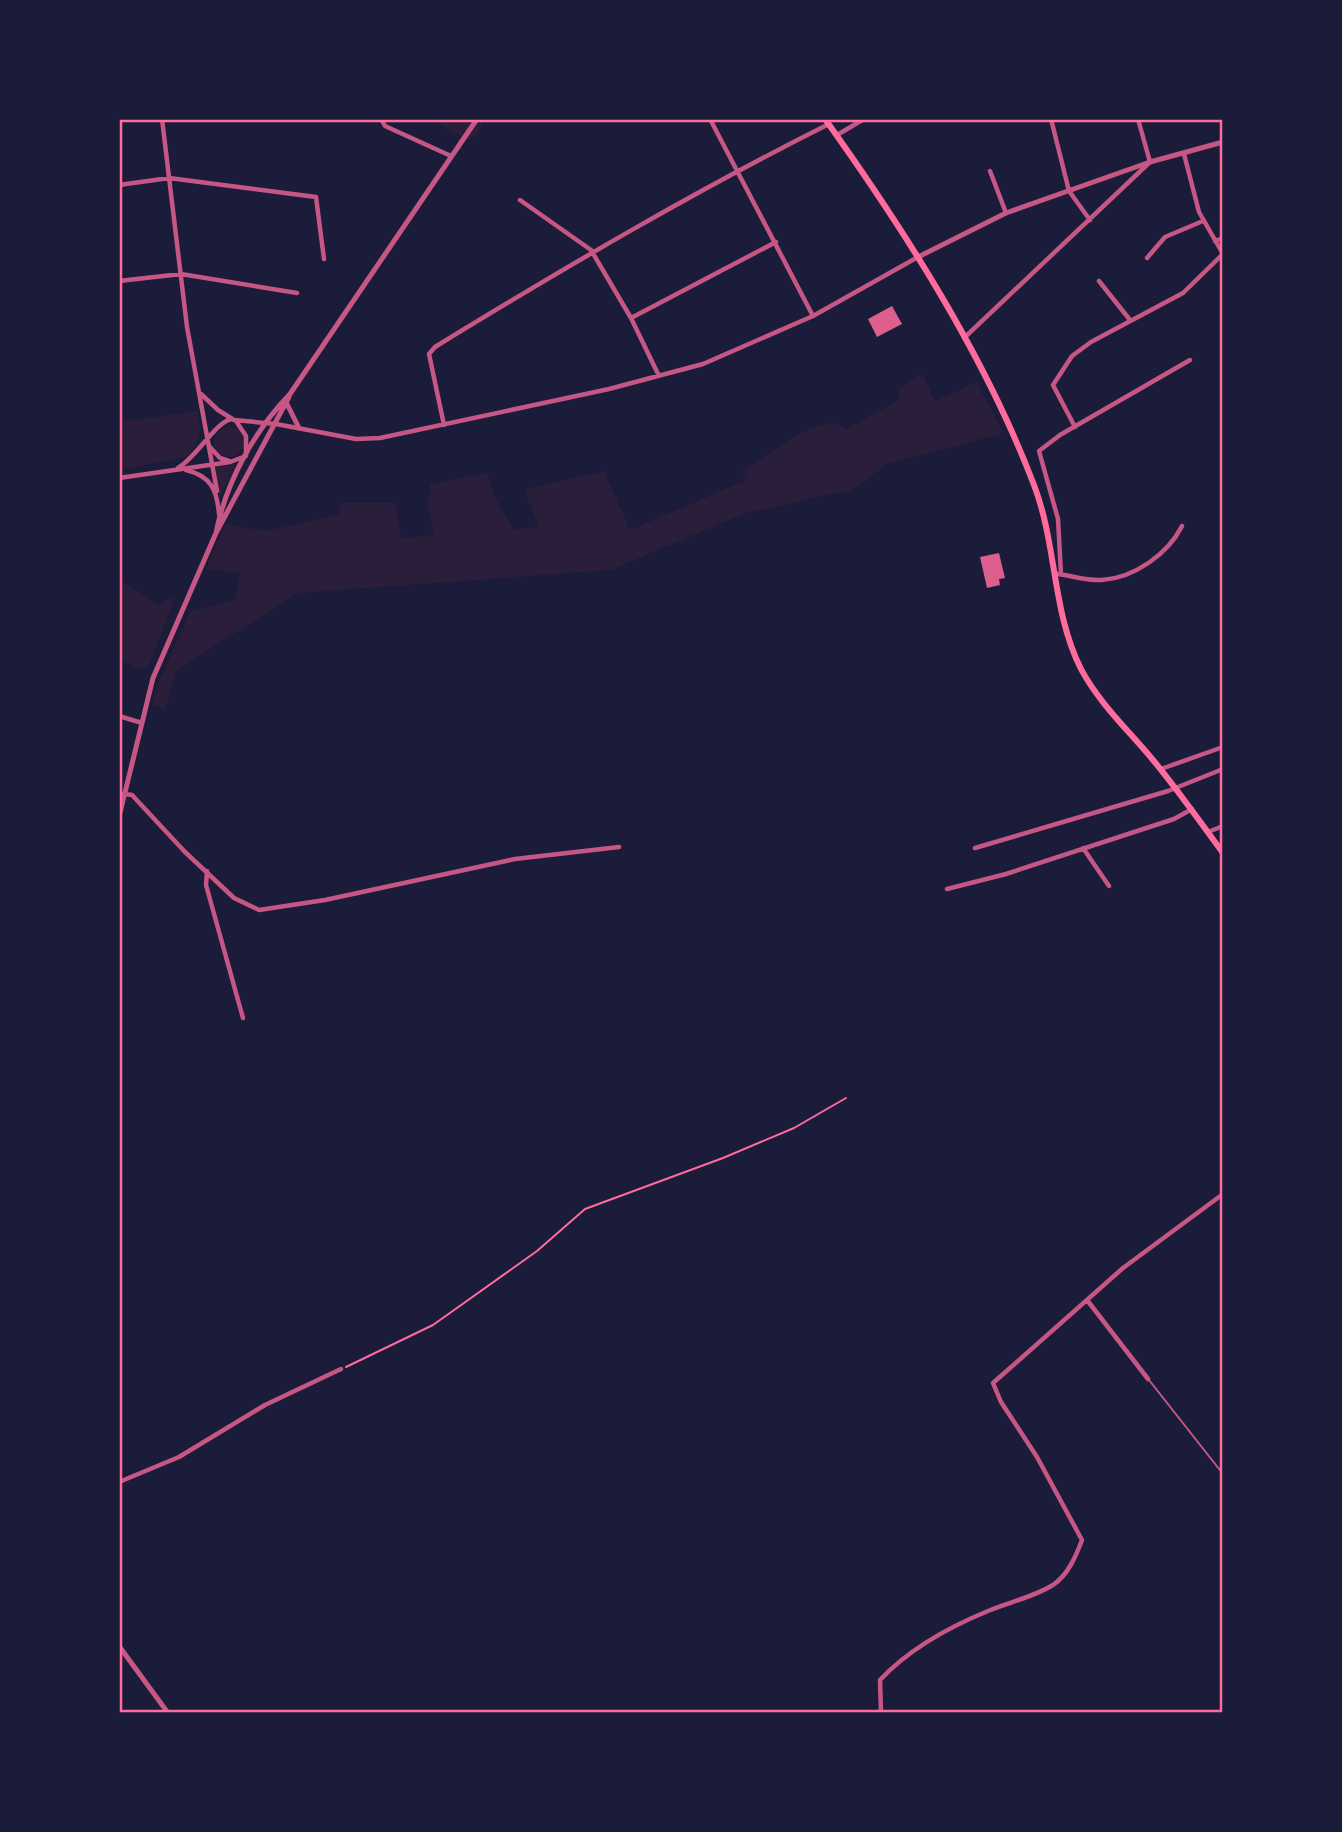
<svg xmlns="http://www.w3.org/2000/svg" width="1342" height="1832" viewBox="0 0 1342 1832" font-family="'Alegreya Sans',sans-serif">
<rect width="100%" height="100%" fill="#1b1b3a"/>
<!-- green -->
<path fill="#2a1e3b" d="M 430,119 L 485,119 L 478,133 L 468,140 Z
M 922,373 L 935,401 L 976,382 L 1004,433 L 888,464 L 851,490 L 743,514 L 611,570 L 298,593 L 177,670 L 165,709 L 152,706 L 159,681 L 190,612 L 236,600 L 239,573 L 206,569 L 225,524 L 266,531 L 338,515 L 340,503 L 395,503 L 401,538 L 434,535 L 426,498 L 430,497 L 430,484 L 487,473 L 495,497 L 513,529 L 539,527 L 524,490 L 604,471 L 630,530 L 746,480 L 742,470 C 777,452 798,425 838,423 L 845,430 L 899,400 L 898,390 Z
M 197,411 C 202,430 201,443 186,457 L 119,470 L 119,422 Z
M214 442a15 15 0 1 1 30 0a15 15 0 1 1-30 0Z
M 236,463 L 220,498 L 215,467 Z
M 119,580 L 158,605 L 175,596 L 149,666 L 139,669 L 119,659 Z"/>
<!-- building -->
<path fill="#dd5f8e" d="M 892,306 L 902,324 L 877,337 L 868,319 Z
M 999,553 L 1005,578 L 999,579 L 1000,585 L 987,588 L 980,557 Z"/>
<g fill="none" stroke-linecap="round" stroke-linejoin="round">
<!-- path -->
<path stroke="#ff6b9d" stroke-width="2" d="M 346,1367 L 433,1325 L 537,1251 L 585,1209 L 723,1158 L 794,1128 L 846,1098"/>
<!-- service -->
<path stroke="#c65784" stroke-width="2" d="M 1149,1380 L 1223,1474"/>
<!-- minor -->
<path stroke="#c65784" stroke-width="4.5" d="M 162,119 L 187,327 L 217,491
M 381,119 L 385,126 L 451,156
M 710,119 L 813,316
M 1051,119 L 1069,191 L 1090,220
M 837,135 L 864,119
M 1184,154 L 1199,212 L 1223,254
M 990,171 L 1006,213
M 119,185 L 169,178 L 316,197 L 324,259
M 520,200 L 591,250 L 631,318 L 659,376
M 1215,241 L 1223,238
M 1147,258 L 1165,237 L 1203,221
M 119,281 L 181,274 L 297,293
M 1099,281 L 1130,320
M 631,318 L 776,242
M 964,338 L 1150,162 L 1138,119
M 201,394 L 218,410 L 234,420 L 276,424 L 356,439 L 380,438 L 609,389 L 703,364 L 813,316 L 918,257
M 444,425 L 429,354 L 435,347 C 564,268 693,192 829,124
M 1075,427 L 1053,385 L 1072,356 L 1091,342 L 1183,293 L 1223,254
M 209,446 L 220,458 L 229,461
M 178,468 C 197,457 216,421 232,419
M 186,470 C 211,476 217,490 219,514
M 119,478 L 230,462 L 246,456 L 246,436 L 236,421
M 1058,574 C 1073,576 1087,581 1102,580 C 1134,578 1168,554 1182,526
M 1061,574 L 1058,519 L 1039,451 L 1060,435 L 1190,360
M 119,716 L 142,723
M 1161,769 L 1223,747
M 124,794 L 132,795 L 185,852 L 234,898 L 259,910 L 325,900 L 515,859 L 619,847
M 1208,832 L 1223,826
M 975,848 L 1168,791 L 1223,769
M 1083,848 L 1109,886
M 207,871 L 206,885 L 243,1018
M 947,889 L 1006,874 L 1174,819 L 1192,809
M 1087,1300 L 1148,1379
M 119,1482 L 179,1457 L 265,1405 L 341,1369
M 881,1713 L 880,1680 C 909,1649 949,1627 988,1611 C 1009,1602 1034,1597 1053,1585 C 1068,1575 1076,1556 1082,1540 L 1037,1457 L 1001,1402 L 993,1383 L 1123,1268 L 1223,1194"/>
<!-- tertiary -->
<path stroke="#c65784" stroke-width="5" d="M 918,257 L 1006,213 L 1150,162 L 1223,142
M 287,404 L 299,428
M 216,533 C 226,482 254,431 290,394 L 477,119
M 119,817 L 153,678 L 216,533 L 289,397
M 119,1646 L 168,1713"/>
<!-- secondary -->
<path stroke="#ff6b9d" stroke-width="6" d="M 825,119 C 905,231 985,356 1034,485 C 1057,545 1052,612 1081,669 C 1099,703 1129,731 1153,760 C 1178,790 1200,822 1223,853"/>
</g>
<!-- border -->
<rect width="1342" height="1832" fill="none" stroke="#1b1b3a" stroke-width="242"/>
<rect x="121" y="121" width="1100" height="1590" fill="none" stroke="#ff6b9d" stroke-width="2.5"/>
</svg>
